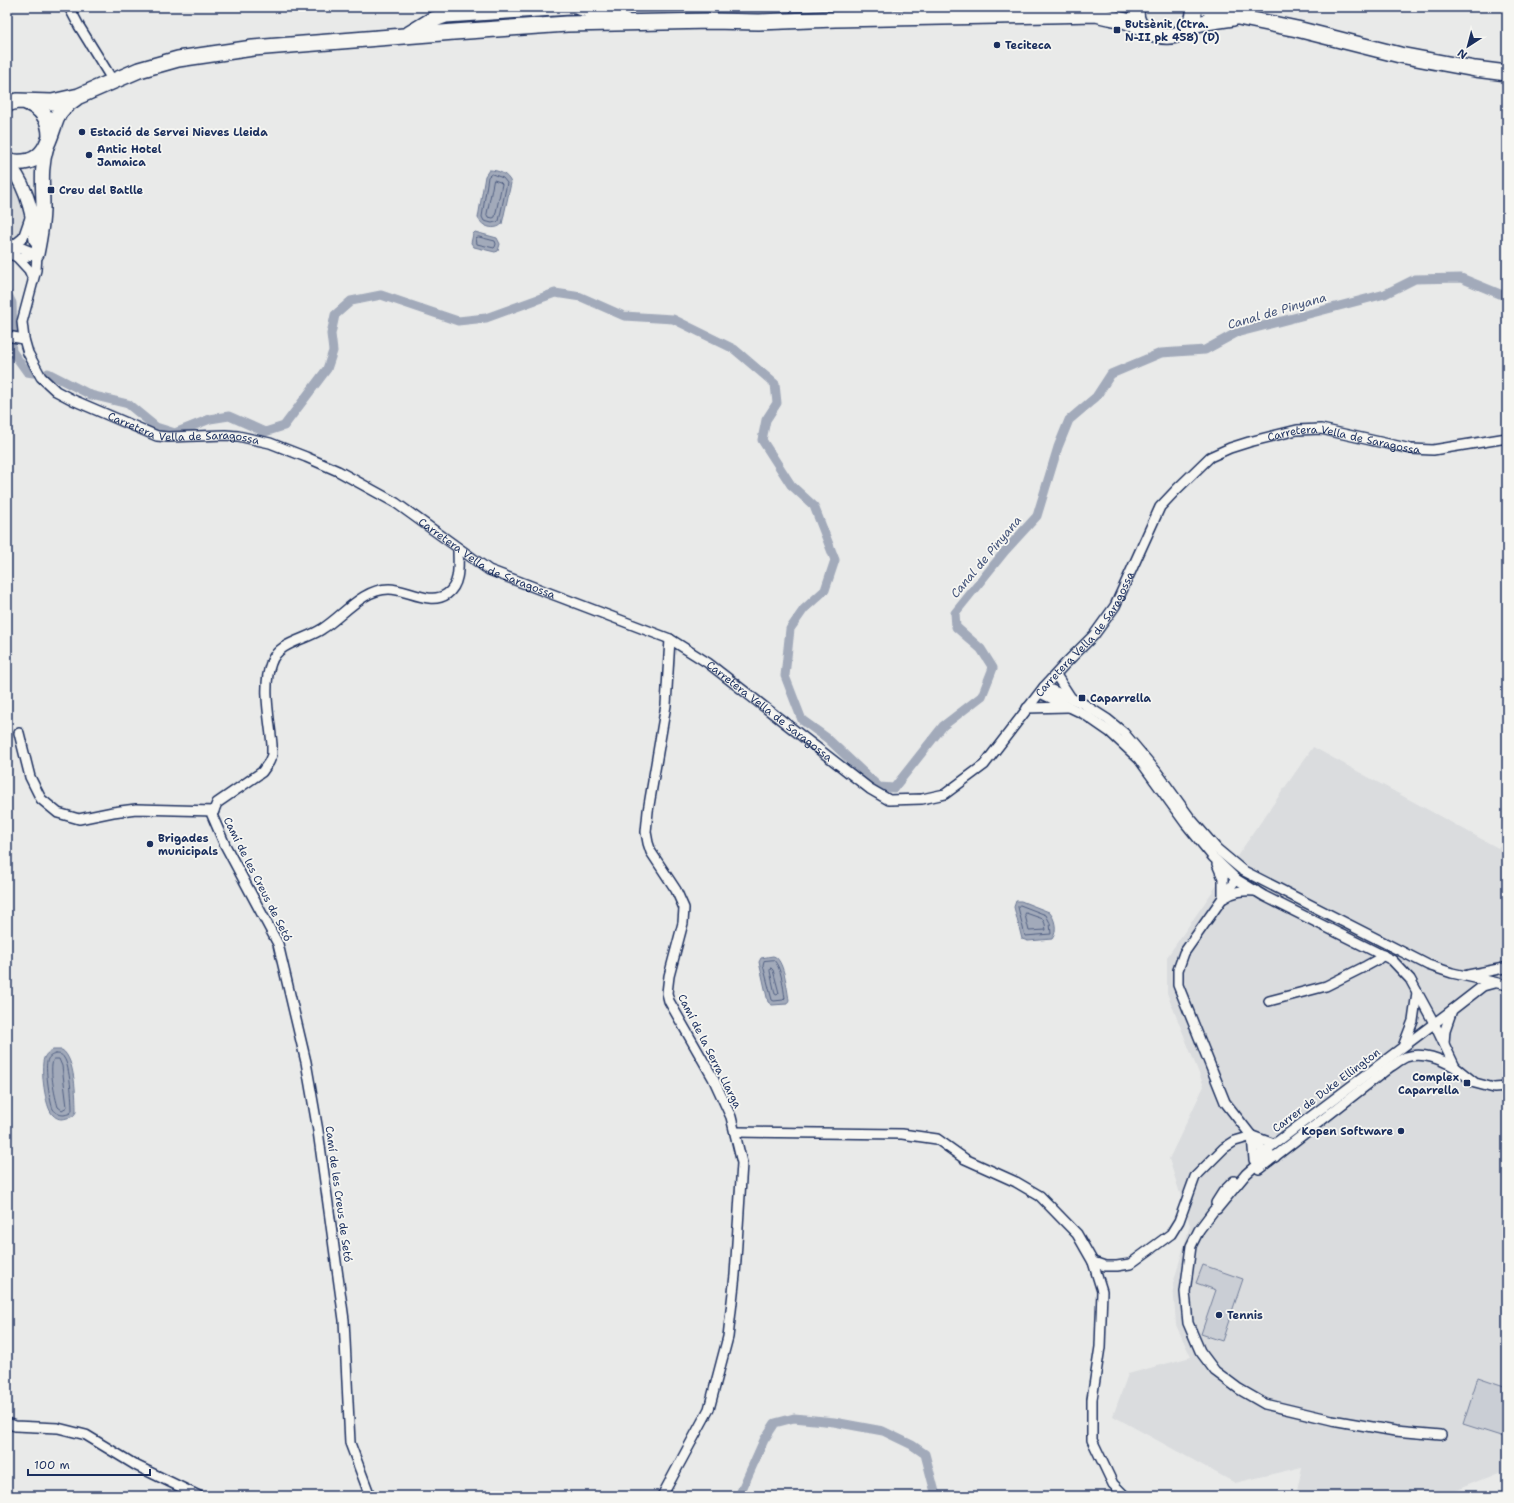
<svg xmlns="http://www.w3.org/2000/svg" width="1514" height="1503" viewBox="0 0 1514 1503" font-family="'Shantell Sans',sans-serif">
<rect width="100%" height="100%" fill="#e9eae9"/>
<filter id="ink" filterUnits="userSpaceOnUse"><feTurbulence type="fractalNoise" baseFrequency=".025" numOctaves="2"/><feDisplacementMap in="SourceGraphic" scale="8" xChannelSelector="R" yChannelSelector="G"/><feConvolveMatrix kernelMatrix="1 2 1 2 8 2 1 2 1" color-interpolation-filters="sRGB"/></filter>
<g filter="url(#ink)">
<!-- built -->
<path fill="#dadcde" d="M 7,168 L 20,189 L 32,239 L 31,259 L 28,276 L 18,264 L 7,258 Z
M 1313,747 L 1498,848 L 1507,838 L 1507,1469 L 1442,1496 L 1296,1496 L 1302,1467 L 1235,1483 L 1113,1416 L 1128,1374 L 1191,1357 L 1176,1325 L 1173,1284 L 1190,1225 L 1169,1159 L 1204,1086 L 1167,993 L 1167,957 Z"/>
<!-- green -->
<path fill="#caced5" stroke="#727e9a" d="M 1203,1265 L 1243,1279 L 1222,1341 L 1201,1334 L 1216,1290 L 1196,1283 Z
M 1478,1377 L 1507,1387 L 1507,1438 L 1463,1424 Z"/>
<!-- water -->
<path fill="#a2aaba" stroke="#6c7995" d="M 489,170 C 498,170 508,174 511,183 L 502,224 C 495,231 482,227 478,218 L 485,176 Z
M 475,232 L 497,238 L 500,244 L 498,251 L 495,252 L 474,247 L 471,243 L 473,234 Z
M 1016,901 L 1021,901 L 1049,912 C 1055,918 1058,931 1052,939 L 1028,941 L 1022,939 L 1014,907 Z
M 773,956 C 784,958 787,989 789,1000 L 787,1004 L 772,1005 L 768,1002 L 759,962 L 761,958 Z
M 53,1050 L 62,1050 C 75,1058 76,1097 76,1112 C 74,1116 72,1117 67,1118 C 61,1120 57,1119 53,1115 C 45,1108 40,1068 44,1058 C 46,1054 48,1052 53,1050 Z"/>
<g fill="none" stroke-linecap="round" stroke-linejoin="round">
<!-- shore -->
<path stroke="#516083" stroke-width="1" d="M 492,174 L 503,178 L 507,183 L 499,221 L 492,223 L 484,221 L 482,217 L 488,177 Z
M 494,180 L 500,182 L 502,184 L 495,217 L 493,218 L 488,217 L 487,215 Z
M 479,237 L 495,241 L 496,244 L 495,247 L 494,248 L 477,244 L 476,238 Z
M 1020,905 L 1046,915 L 1050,923 L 1051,934 L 1025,936 L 1018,907 Z
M 1026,913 L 1043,919 L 1045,924 L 1046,930 L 1029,931 L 1025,915 Z
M 774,960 C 782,969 783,987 785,998 L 783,1000 L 774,1001 L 772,1000 L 763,965 L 764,961 Z
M 771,968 L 773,970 L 779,993 L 777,995 L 775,994 L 770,971 Z
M 56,1054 C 59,1054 62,1054 64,1058 C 70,1066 72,1100 72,1111 C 70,1114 68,1114 64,1115 C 59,1115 56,1113 53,1109 C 50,1103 45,1069 47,1062 C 48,1057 51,1055 56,1054 Z
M 54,1059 L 59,1059 L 62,1066 L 67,1107 L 62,1110 L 58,1107 C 55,1097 48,1066 54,1059 Z"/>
<!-- canal -->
<path stroke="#a2aaba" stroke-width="9" d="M 7,293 L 12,303 L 13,335
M 11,341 L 12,351 L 27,372 L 33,373
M 48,373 L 91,395 L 128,404 L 156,427 L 175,433 L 210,419 L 229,416 L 265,432 L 284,426 L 327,369 L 333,351 L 331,334 L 335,315 L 351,301 L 381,295 L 458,321 L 486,318 L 555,293 L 581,297 L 624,316 L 673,319 L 734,349 L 775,384 L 777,403 L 766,420 L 762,440 L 791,485 L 814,506 L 835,560 L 825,590 L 804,609 L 790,629 L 785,676 L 802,720 L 827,738 L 879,787 L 894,788 L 943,726 L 982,696 L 993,668 L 981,649 L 956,627 L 955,613 L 1005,551 L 1037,516 L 1058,447 L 1069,420 L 1096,397 L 1111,374 L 1161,353 L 1205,350 L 1236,333 L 1385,294 L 1415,279 L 1461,278 L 1500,294 L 1507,295
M 739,1496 L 764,1440 L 775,1423 L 794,1418 L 834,1422 L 883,1431 L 912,1445 L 925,1454 L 936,1496"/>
<defs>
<g id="street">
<path d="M 69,7 L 79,26 L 113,81"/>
<path d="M 9,249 L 23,238 L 31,215"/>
<path d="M 10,249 L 22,248 L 37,254"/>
<path d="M 7,253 L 20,258 L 37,254"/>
<path id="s1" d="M 37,254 L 36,270 L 22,322 L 24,339 L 28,353 L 41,377 L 56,391 L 73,400 L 157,436 L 168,437 L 225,435 L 238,436 L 270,443 L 306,457 L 338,471 L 396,503 L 489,570 L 670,639 L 708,663 L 870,789 L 889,800 L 922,799 L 945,794 L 984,765 L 1044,687 L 1065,664 L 1094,635 L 1115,606 L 1160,507 L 1177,489 L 1210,457 L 1230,448 L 1249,442 L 1297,430 L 1321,429 L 1411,449 L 1433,450 L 1507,438"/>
<path d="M 17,257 L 29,270 L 33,279"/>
<path d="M 7,336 L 24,339"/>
<path d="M 1056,675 L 1071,698"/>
<path d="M 1044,687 L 1082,703 L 1107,719 L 1124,733 L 1156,771 L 1190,818 L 1217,849 L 1242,870 L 1428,965 L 1452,973 L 1507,985"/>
<path d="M 1040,693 L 1084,714 L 1110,732 L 1139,759 L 1186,824 L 1213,857 L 1236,879 L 1264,896 L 1392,960 L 1410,979 L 1434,1023 L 1455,1067 L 1475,1083 L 1494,1088 L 1507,1087"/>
<path d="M 1027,708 L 1068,707"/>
<path d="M 19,733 L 30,777 L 41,799 L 58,813 L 79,819 L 113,812 L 136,809 L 214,811"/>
<path d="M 1217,864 L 1223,878 L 1223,897"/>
<path d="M 1236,879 L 1184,953 L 1178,970 L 1178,985 L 1225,1102 L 1264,1152 L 1275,1157"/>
<path d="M 1224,898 C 1234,891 1243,890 1256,891"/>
<path d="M 1468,975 L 1504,968"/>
<path d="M 1269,1001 L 1326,986 L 1366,966 L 1377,960 L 1383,955"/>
<path d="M 1444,1043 L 1445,1030 L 1452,1010 L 1483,986 L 1494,983"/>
<path d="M 1404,1044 L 1413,1021 L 1417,992"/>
<path d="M 736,1132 L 902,1134 L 937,1139 L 965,1159 L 1016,1182 L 1040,1196 L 1077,1234 L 1093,1262 L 1102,1291 L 1100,1347 L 1092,1399 L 1092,1440 L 1113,1484 L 1125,1496"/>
<path d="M 1252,1136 L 1254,1160"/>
<path d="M 1264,1152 L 1263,1159 L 1246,1174 L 1217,1209 L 1214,1210 L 1199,1230 L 1191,1246 L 1185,1292 L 1188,1323 L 1200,1351 L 1215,1371 L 1239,1389 L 1265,1404 L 1332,1420 L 1395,1431 L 1441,1435"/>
<path d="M 1260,1155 L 1452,1010"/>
<path d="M 1259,1169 L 1390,1067 C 1395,1064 1401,1059 1406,1057 C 1424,1052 1440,1059 1455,1067"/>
<path d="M 1216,1203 L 1223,1192 L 1234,1181"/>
<path d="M 1093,1262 L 1105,1266 L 1117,1266 L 1130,1264 L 1171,1234 L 1179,1221 L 1195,1177 L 1224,1148 L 1235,1141 L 1252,1136 L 1274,1144"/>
<path d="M 7,1423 L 15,1426 L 58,1428 L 86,1435 L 137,1466 L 199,1496"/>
<path d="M 370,1496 L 350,1443 L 344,1320 L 318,1131 L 306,1062 L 278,944 L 225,845 L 212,815 L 217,803 L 262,772 L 269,762 L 272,755 L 272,745 C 270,720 262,687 271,663 C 278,642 306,640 322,629 C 343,616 362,589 389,589 C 407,589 430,606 447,594 C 461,584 458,564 458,549"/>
<path d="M 662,1496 L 709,1409 L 728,1337 L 735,1275 L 742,1163 L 731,1117 L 713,1078 L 669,1001 L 667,993 L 669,976 L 683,923 L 684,908 L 676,890 L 651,852 L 648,843 L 646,832 L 648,811 L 666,705 L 670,639"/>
</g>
<path id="secondary" d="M 7,163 C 26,183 33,213 36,240
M 37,254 C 40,239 43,223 43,208 C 43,184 40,170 47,146"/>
<path id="primary" d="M 578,7 L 597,11 L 623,19
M 1137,7 C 1135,16 1137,22 1143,29
M 1206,7 L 1238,17 L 1297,29 L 1400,55 L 1475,69 L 1507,73
M 1189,26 L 1206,22 L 1233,18
M 409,34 L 432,20 L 446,15 L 570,7
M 26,102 C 42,108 50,119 50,136
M 7,104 L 17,101 L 52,102 L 79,96 L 139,70 L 178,59 L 253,48 L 454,32 L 567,24 L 711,21 L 759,22 L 835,19 L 1096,14 C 1106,17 1116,18 1126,21 C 1136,24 1144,31 1154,34 C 1175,41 1196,30 1194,7
M 7,160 C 14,163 21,163 29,161 C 49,155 50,132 58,115 C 62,107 69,103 76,98"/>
</defs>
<!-- street casing -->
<use href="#street" stroke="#1b2f5e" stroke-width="12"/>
<!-- secondary casing -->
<use href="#secondary" stroke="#1b2f5e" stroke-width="16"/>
<!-- primary casing -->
<use href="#primary" stroke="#1b2f5e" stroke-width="18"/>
<!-- street -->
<use href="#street" stroke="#f6f6f2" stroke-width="9"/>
<!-- secondary -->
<use href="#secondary" stroke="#f6f6f2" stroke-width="13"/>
<!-- primary -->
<use href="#primary" stroke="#f6f6f2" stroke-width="15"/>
</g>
</g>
<!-- markers -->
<g fill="#1b2f5e" stroke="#f6f6f2" stroke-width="1.5">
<rect x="1113" y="26" width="8" height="8" rx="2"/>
<circle cx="997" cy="45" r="4"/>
<circle cx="82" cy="132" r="4"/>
<circle cx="89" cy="155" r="4"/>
<rect x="47" y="186" width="8" height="8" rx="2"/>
<rect x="1078" y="694" width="8" height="8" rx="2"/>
<circle cx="150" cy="844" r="4"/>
<rect x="1463" y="1079" width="8" height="8" rx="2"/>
<circle cx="1401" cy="1131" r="4"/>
<circle cx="1219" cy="1315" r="4"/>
</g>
<g text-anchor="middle" stroke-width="3.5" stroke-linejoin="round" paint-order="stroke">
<!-- poi labels -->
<g font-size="11" font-weight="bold" fill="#1b2f5e" stroke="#f6f6f2" text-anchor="start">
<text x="1125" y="28">Butsènit (Ctra.<tspan x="1125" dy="13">N-II pk 458) (D)</tspan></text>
<text x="1005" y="49">Teciteca</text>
<text x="90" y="136">Estació de Servei Nieves Lleida</text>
<text x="97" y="153">Antic Hotel<tspan x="97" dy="13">Jamaica</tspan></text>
<text x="59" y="194">Creu del Batlle</text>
<text x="1090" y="702">Caparrella</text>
<text x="158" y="842">Brigades<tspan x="158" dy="13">municipals</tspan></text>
<text x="1459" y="1081" text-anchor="end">Complex<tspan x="1459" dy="13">Caparrella</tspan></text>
<text x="1393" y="1135" text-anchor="end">Kopen Software</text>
<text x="1227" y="1319">Tennis</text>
</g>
<!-- street labels -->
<g font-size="11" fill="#1b2f5e" stroke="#f6f6f2">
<text dy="4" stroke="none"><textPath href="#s1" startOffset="285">Carretera Vella de Saragossa</textPath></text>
<text dy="4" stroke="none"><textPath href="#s1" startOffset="1724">Carretera Vella de Saragossa</textPath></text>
<text dy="4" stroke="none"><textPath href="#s1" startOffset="621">Carretera Vella de Saragossa</textPath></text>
<text dy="4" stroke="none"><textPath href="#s1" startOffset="1365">Carretera Vella de Saragossa</textPath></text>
<text dy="4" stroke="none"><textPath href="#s1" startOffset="945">Carretera Vella de Saragossa</textPath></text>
<text transform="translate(258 879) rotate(63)" y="4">Camí de les Creus de Setó</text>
<text transform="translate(710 1051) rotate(63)" y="4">Camí de la Serra Llarga</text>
<text transform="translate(1326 1090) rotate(-37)" y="4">Carrer de Duke Ellington</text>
<text transform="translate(339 1194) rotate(82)" y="4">Camí de les Creus de Setó</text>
</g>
<!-- water labels -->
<g font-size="12" font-style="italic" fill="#44547a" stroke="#f6f6f2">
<text transform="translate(1277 311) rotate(-16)" y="4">Canal de Pinyana</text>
<text transform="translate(986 557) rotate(-50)" y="4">Canal de Pinyana</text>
</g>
</g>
<!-- margin -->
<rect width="1514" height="1503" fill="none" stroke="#f6f6f2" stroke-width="24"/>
<rect x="12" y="12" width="1490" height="1479" fill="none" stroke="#1b2f5e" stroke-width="1.5" filter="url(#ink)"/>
<!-- north arrow -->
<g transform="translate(1468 46) rotate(216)" stroke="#f6f6f2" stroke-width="3" paint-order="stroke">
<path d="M0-3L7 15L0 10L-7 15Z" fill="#1b2f5e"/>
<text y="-6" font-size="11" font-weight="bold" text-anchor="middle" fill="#1b2f5e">N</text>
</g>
<!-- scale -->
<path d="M28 1469v6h122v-6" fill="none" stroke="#1b2f5e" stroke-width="2"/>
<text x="34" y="1469" font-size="12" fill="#1b2f5e" stroke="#f6f6f2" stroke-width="3" paint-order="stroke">100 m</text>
</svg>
